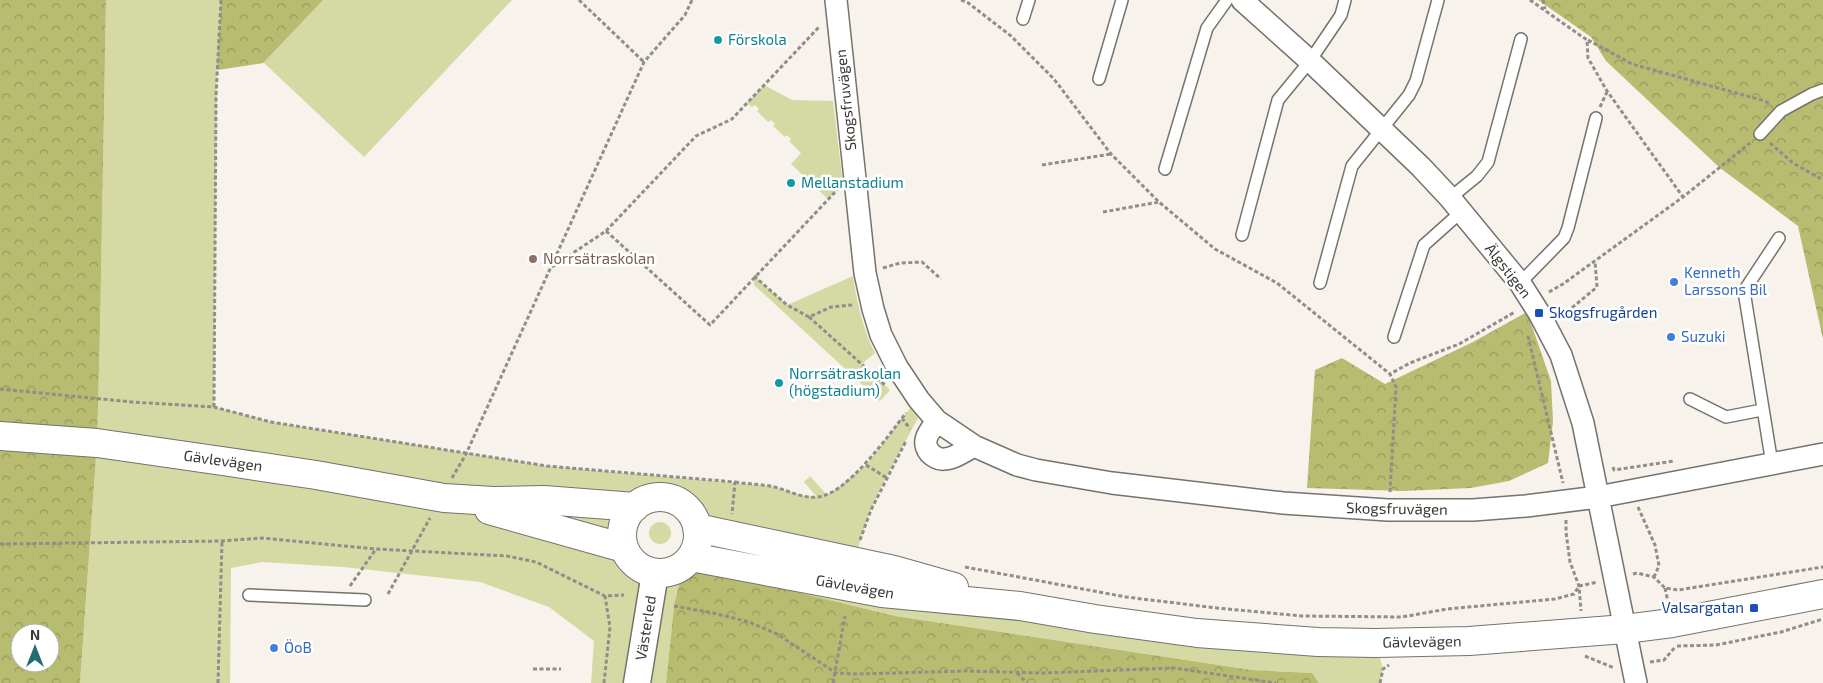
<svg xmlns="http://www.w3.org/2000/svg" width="1823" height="683" viewBox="0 0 1823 683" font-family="'Exo 2',sans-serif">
<defs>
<pattern id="forest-crowns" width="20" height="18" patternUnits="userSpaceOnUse" patternTransform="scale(1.25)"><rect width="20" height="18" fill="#b7bc70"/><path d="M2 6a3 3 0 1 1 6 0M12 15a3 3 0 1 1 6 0" fill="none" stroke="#969a5d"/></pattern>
</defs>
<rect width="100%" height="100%" fill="#f7f2eb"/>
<!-- green -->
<path fill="#d5daa4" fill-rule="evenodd" d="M 106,0 L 512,0 L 364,157 L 264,63 L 217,70 L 214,407 L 271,422 L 547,466 L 770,486 L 804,496 L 817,497 L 804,482 L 810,476 L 827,495 L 832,492 L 866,465 L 911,407 L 918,418 C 896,460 869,503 858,549 L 1020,606 L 1376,643 L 1383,669 L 1380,683 L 1319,683 L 1312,673 L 1252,670 L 895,616 L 761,584 L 674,606 L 666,683 L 591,683 L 594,641 L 549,607 L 480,582 L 343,567 L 262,562 L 231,568 L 230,683 L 80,683 L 97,443 L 100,332 ZM 662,497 C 692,505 708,530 689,557 C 683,565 677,570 667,572 C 662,573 657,572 652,571 C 642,570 632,563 628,554 C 615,522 628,501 662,497 Z
M 764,85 L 792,100 L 833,101 L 843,184 L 828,199 L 791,164 L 801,153 L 789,141 L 791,139 L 787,135 L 785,137 L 773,126 L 775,124 L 771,120 L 768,122 L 757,111 L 759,109 L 755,105 L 752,107 L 747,103 Z
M 754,276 L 787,305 L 853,276 C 857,303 863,329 875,353 L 862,364 L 890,390 L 880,401 L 754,285 Z
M649 533a11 11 0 1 1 22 0a11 11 0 1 1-22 0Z"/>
<!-- forest -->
<path fill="url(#forest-crowns)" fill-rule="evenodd" d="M 0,0 L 106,0 L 100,332 L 97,443 L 80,683 L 0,683 ZM 20,633 L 50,633 L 50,663 L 20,663 Z
M 221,0 L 323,0 L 263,63 L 217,70 Z
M 1538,0 L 1823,0 L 1823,339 L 1798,226 L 1720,168 L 1606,61 L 1591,37 Z
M 1527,312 L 1551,381 L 1553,422 L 1548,463 L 1509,481 L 1471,488 L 1403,491 L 1307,488 L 1315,370 L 1342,358 L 1385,384 L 1473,342 Z
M 684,565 L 895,616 L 1252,670 L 1312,673 L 1319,683 L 666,683 L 674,606 Z"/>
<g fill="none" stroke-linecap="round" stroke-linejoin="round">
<defs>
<path id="service" d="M 1023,19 L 1029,0
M 1099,79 L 1122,0
M 1760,134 L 1781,111 L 1812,94 L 1823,90
M 1165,169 L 1207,28 L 1227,0
M 1450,198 L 1477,176 L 1488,162 L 1521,39
M 1242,235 L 1278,100 L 1310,61 L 1341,15 L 1345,0
M 1320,283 L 1352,166 L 1409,95 L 1416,81 L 1438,0
M 1520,283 L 1564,238 L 1568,228 L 1596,118
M 1394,337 L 1424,245 L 1461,212
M 1690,399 L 1726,417 L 1762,410
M 1772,464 L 1744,291 L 1779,238
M 249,595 L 365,600"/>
<path id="minor" d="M 836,0 L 865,273 L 873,309 L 881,335 L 897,367 L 919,400 L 937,421 L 974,446 L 1017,465 L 1036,470 L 1112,483 L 1283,503 L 1388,510 L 1473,510 L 1526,506 L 1598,497 L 1823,454
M 1242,0 L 1310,61 L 1421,167 L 1450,198 L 1520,283 L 1539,313 L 1561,355 L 1583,423 L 1636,683
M 937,421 C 930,431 920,441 930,453 C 933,456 939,460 944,459 C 954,459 966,450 974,446"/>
<path id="tertiary" d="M 637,683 L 655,573"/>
<path id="secondary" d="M 0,436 L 97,443 L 229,462 L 316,475 L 444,498 L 493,501 L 544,500 L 635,507
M622 535a38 38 0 1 1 76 0a38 38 0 1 1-76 0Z
M 489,510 L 624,548
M 697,528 L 894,570 L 954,587
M 691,557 L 882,593 L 1020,606 L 1095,619 L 1197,633 L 1318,642 L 1376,643 L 1469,641 L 1625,629 L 1672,623 L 1823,594"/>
</defs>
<!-- service casing -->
<use href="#service" stroke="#76726c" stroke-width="14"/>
<!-- minor casing -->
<use href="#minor" stroke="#76726c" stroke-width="24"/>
<!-- tertiary casing -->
<use href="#tertiary" stroke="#76726c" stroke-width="29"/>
<!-- secondary casing -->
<use href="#secondary" stroke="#76726c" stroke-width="30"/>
<!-- path -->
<path stroke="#918e89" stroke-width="3" stroke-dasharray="4 2.5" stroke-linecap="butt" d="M 579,0 L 644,62
M 961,0 L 967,2 L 1011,36 L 1054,79 L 1111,154 L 1159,202 L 1215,249 L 1277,283 L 1390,374
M 1530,0 L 1587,40 L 1588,58 L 1607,91 L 1683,197
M 1543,0 L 1545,9
M 1588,40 L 1632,64 L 1765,101 L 1770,104
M 1600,107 L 1607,92
M 1770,143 L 1793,163 L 1823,180
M 1042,165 L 1111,154
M 1103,212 L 1159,202
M 606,231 L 696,136 L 732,119 L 819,27
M 552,267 L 606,231 L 710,325 L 838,189
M 883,268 L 900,263 L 922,262 L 941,279
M 754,276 L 787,305 L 809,317 L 831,307 L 852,305
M 1549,292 L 1563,284 L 1683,197 L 1750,143
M 1562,316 L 1597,287 L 1595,261
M 809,317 L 885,385
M 1528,336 L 1563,483
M 0,389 L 132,402 L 214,407 L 271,422 L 547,466 L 735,482 L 732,514
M 214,407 L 216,96 L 221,0
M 902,418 L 910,429
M 866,465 L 887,478
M 1613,467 L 1614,470 L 1674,461
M 452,478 L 466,454 L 644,62 L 685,15 L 692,0
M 735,482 C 747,484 758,484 770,486 C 786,489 801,499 818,497 C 847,494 888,436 906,413
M 1390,492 L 1396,387 L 1390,374 L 1410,363 L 1459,344 L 1515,312
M 1638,507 L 1655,545 L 1659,566 L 1654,577
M 1566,520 L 1566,532 L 1570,562 L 1579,586 L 1581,611
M 860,540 L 871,510 L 906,441
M 0,544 L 222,541 L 262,538 L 376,549 L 507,556 L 536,562 L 605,596 L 624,595
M 965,567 L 1126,597 L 1217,608 L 1302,616 L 1402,617 L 1447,609 L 1555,599 L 1574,594 L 1579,586 L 1598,582
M 1633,574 L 1637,573 L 1654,577 L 1665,588 L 1678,590 L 1823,567
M 350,586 L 376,549
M 1665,588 L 1668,602
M 388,594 L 430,518
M 674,606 L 713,613 L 749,622 L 777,634 L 836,673 L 858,674 L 964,671 L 1043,673 L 1174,668 L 1276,683
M 1677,646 L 1716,645 L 1781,632 L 1823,619
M 1585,656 L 1614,668
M 1650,662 L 1664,660 L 1676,646
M 533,669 L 561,669
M 1017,673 L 1027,683
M 218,683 L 222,541
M 604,683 L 610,627 L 605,596
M 833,683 L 845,616
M 1380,683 L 1383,669 L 1389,665"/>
<!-- service -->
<use href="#service" stroke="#fff" stroke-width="11"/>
<!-- minor -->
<use href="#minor" stroke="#fff" stroke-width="21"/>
<!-- tertiary -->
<use href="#tertiary" stroke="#fff" stroke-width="26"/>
<!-- secondary -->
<use href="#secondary" stroke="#fff" stroke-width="28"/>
</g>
<!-- markers -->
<g fill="#0f9aa8" stroke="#fff" stroke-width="2">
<circle cx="718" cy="40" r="5"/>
<circle cx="791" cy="183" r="5"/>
<circle cx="779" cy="383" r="5"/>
</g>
<circle fill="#8d6e63" stroke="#fff" stroke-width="2" cx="533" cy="259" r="5"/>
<g fill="#3f7fe0" stroke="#fff" stroke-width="2">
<circle cx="1674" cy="282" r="5"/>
<circle cx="1671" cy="337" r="5"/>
<circle cx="274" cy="648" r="5"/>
</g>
<g fill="#1a4fb4" stroke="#fff" stroke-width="2">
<rect x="1534" y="308" width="10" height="10" rx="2.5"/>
<rect x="1749" y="603" width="10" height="10" rx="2.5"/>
</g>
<g text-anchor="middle" stroke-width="5" stroke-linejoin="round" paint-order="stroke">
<!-- culture labels -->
<g font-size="15" fill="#0d838f" stroke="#fff" text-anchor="start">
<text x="728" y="45">Förskola</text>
<text x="801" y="188">Mellanstadium</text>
<text x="789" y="379">Norrsätraskolan<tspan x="789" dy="17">(högstadium)</tspan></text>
</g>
<!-- street labels -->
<g font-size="15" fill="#393734" stroke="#fff">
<text transform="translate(846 100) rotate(-96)" y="5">Skogsfruvägen</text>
<text transform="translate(1508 271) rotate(52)" y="5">Älgstigen</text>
<text transform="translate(223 461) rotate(8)" y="5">Gävlevägen</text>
<text transform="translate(1397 509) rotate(1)" y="5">Skogsfruvägen</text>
<text transform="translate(855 587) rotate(10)" y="5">Gävlevägen</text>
<text transform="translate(646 628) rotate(-81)" y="5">Västerled</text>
<text transform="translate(1422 642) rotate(-1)" y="5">Gävlevägen</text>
</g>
<!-- education labels -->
<g font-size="15" fill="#785e54" stroke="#fff" text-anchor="start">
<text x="543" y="264">Norrsätraskolan</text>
</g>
<!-- shop labels -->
<g font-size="15" fill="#366cbe" stroke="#fff" text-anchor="start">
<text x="1684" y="278">Kenneth<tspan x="1684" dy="17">Larssons Bil</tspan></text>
<text x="1681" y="342">Suzuki</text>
<text x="284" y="653">ÖoB</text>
</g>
<!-- transit labels -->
<g font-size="15" fill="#164399" stroke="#fff" text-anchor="start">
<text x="1549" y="318">Skogsfrugården</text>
<text x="1744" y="613" text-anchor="end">Valsargatan</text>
</g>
</g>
<!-- north arrow -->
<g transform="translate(35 648)"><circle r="24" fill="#ffffff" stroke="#b0afae"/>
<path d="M0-4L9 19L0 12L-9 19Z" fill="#216c73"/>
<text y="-8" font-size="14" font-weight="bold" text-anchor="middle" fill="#393734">N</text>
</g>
</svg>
